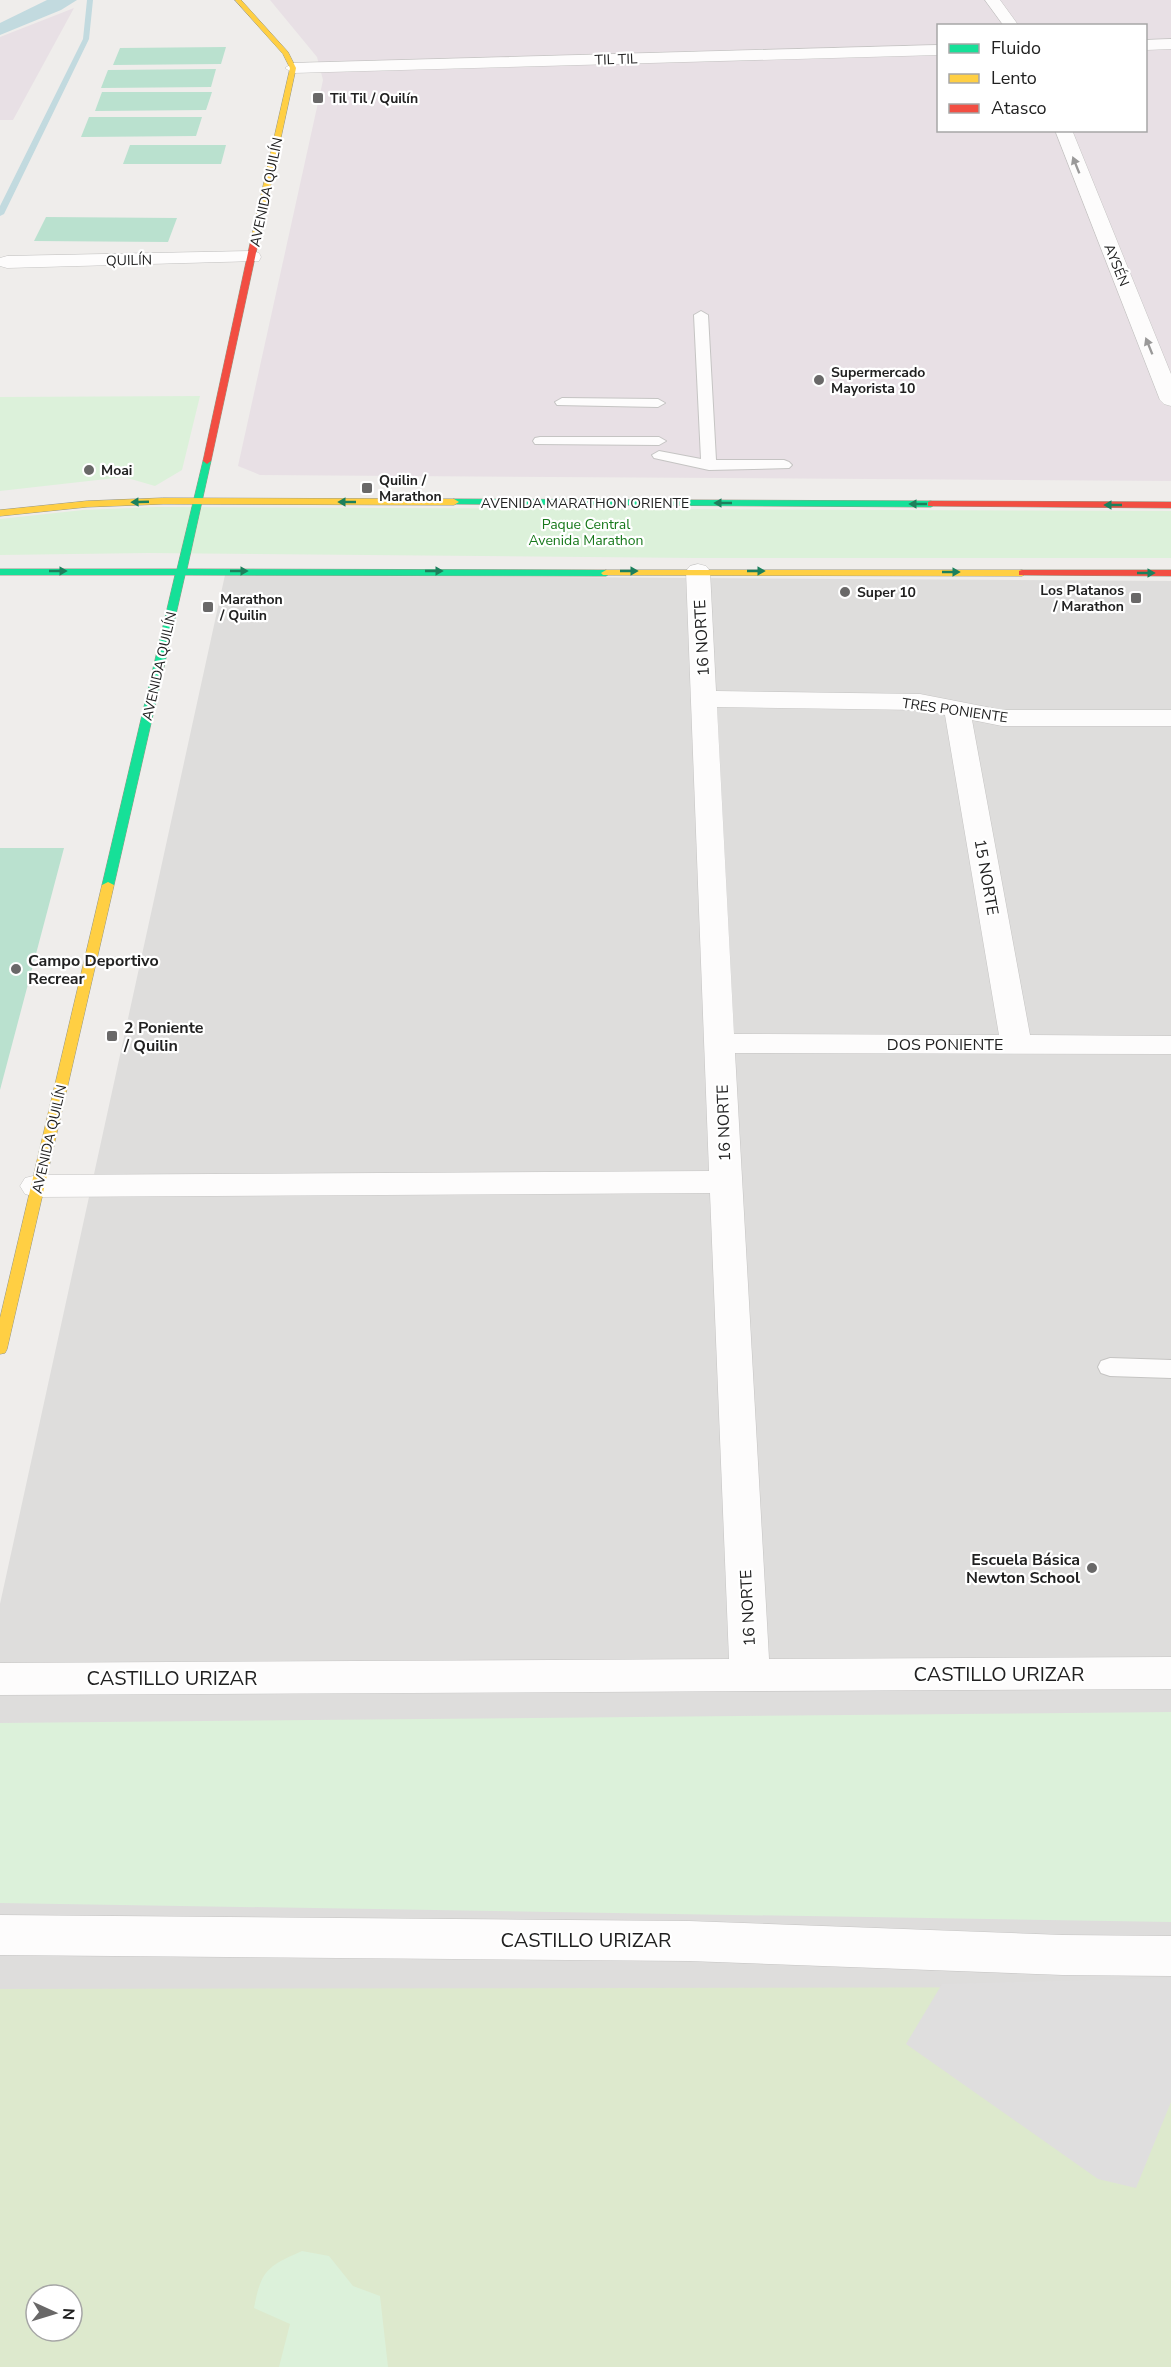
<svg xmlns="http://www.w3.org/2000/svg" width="1171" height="2367" viewBox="0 0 1171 2367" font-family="'Nunito Sans',sans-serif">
<rect width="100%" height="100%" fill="#efedeb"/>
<!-- residential -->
<path fill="#dedddc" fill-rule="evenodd" d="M 225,575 L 1171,581 L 1171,2367 L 0,2367 L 0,1604 ZM 36,2295 L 72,2295 L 72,2331 L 36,2331 Z"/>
<!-- industrial -->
<path fill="#e8e0e5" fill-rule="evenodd" d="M 270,0 L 1171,0 L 1171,481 L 260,475 L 238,466 L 323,80 L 317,57 ZM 938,26 L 1146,26 L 1146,130 L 938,130 Z
M 74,8 L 13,120 L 0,120 L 0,37 Z"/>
<!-- grass -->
<path fill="#dde9cd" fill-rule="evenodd" d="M 1171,1987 L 1171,2367 L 0,2367 L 0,1989 ZM 36,2295 L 72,2295 L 72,2331 L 36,2331 Z"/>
<!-- park -->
<path fill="#dcf1da" d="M 200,396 L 182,470 L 155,486 L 124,477 L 0,491 L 0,397 Z
M 157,507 L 1171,511 L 1171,558 L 694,558 L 148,553 L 0,555 L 0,519 L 83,510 Z
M 1171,1712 L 1171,1922 L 0,1903 L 0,1723 Z
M 302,2251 L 329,2256 L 353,2286 L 380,2296 L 388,2367 L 279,2367 L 290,2324 L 254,2308 C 261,2270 268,2266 302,2251 Z"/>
<!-- pitch -->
<path fill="#bae1cf" d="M 226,47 L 221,64 L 113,65 L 120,48 Z
M 216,69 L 211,87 L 101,88 L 108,70 Z
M 102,92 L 212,92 L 206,110 L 95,111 Z
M 89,117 L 202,117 L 196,136 L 81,137 Z
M 130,145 L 226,145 L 221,164 L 123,164 Z
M 46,217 L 177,218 L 168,242 L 34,241 Z
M 0,848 L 64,848 L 0,1090 Z"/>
<!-- parking -->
<path fill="#dfdede" d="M 1171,1978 L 1171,2102 L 1136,2188 L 1098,2179 L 906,2044 L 942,1984 Z"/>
<!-- water -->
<path fill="#c2dadf" d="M 47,0 L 77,0 L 61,10 L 0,35 L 0,23 Z"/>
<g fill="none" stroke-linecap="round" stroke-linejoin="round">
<!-- stream -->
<path fill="#c2dadf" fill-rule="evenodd" d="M 87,0 L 93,0 L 89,39 L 4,214 L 0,216 L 0,206 L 83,39 Z"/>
<defs>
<path id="lane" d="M 701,311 L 708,315 L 716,460 L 784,460 L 789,462 L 792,465 L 789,468 L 709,470 L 654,458 L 652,455 L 659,451 L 701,459 L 694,315 Z
M 562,398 L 658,399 L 665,403 L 658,407 L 557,405 L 555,402 Z
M 540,437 L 659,437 L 666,441 L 659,445 L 535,444 L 533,441 L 535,438 Z
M 1110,1358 L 1171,1360 L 1171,1378 L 1110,1376 L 1101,1373 L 1098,1367 L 1101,1361 Z"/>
<path id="street" d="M 985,0 L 1000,0 L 1019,26 L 1004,26 Z
M 1171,39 L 1171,49 L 1146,50 L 1146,40 Z
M 938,45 L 938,55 L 293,73 L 285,68 L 293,63 Z
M 1055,130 L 1072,130 L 1171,374 L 1171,406 L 1164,404 L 1160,400 Z
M 252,251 L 259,253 L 261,257 L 259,261 L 7,268 L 0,266 L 0,258 L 7,256 Z
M 698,564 L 706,566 L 710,571 L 716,691 L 920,694 L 1002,710 L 1171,710 L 1171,726 L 1002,726 L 972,720 L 1030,1035 L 1171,1036 L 1171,1054 L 735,1053 L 769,1659 L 1171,1657 L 1171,1689 L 0,1695 L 0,1663 L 729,1659 L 710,1193 L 37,1197 L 25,1194 L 20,1186 L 25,1178 L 37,1175 L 709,1171 L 686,571 L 690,566 ZM 717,707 L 920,710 L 945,715 L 999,1035 L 734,1034 Z
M 0,1915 L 689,1921 L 1063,1935 L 1171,1936 L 1171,1976 L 1063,1975 L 689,1961 L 0,1955 Z"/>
<path id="fast" d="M 207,458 L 211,461 L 187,569 L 606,570 L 611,573 L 606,576 L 185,575 L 114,885 L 108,888 L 102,885 L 175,575 L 0,575 L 0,569 L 177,569 L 203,461 Z
M 454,499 L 931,501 L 936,504 L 931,507 L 451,504 L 449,502 Z"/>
<path id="slow" d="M 235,0 L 241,0 L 288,52 L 296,68 L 259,239 L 255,241 L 251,239 L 290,68 L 283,54 Z
M 163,498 L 454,499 L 459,502 L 454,505 L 163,504 L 87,507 L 0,516 L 0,510 L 87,501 Z
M 606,570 L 1022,570 L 1027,573 L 1022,576 L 603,575 L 601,573 Z
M 108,882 L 114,885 L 7,1349 L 5,1353 L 0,1354 L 0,1318 L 102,885 Z"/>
<path id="jam" d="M 255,237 L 259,239 L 211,461 L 207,464 L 203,461 L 251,239 Z
M 931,501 L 1171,502 L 1171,508 L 928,506 L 928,502 Z
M 1022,570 L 1171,570 L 1171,576 L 1019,575 L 1019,571 Z"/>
</defs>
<!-- lane casing -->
<use href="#lane" stroke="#c5c4c3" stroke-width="2"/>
<!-- street casing -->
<use href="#street" stroke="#c5c4c3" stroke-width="1"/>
<!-- fast casing -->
<use href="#fast" stroke="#979784" stroke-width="1"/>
<!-- slow casing -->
<use href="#slow" stroke="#979784" stroke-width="1"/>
<!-- jam casing -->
<use href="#jam" stroke="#979784" stroke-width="1"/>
<!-- lane -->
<use href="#lane" fill="#fdfcfc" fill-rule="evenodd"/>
<!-- street -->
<use href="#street" fill="#fdfcfc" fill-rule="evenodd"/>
<!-- fast -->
<use href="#fast" fill="#16e098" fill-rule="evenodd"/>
<!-- slow -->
<use href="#slow" fill="#ffcf43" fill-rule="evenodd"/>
<!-- jam -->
<use href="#jam" fill="#f24e42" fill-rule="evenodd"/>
</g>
<!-- one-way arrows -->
<defs><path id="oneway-solid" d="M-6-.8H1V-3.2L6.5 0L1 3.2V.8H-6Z" transform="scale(1.5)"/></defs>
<g fill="#9a9999">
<use href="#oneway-solid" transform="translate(1076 165) rotate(-112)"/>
<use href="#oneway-solid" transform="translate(1149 346) rotate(-112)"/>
</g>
<g fill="#1c805c">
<use href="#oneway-solid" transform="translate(140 502) rotate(178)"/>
<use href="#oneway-solid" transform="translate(347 502) rotate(-180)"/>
<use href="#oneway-solid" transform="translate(723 503) rotate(-180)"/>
<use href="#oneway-solid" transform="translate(918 504) rotate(-180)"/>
<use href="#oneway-solid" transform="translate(1113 505) rotate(-180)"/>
<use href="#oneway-solid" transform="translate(58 571)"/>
<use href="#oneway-solid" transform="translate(239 571)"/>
<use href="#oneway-solid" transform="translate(434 571)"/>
<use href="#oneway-solid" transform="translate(629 571)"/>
<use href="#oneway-solid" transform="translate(756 571)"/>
<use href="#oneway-solid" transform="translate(951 572)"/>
<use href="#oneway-solid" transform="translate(1146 573)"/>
</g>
<!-- markers -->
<g fill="#696868" stroke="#fff" stroke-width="2">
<rect x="312" y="92" width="12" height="12" rx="3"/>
<circle cx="819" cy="380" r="6"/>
<circle cx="89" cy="470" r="6"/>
<rect x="361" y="482" width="12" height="12" rx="3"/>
<circle cx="845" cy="592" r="6"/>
<rect x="1130" y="592" width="12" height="12" rx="3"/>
<rect x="202" y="601" width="12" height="12" rx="3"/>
<circle cx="16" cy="969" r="6"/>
<rect x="106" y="1030" width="12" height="12" rx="3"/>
<circle cx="1092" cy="1568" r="6"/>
</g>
<g text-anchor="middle" stroke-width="4.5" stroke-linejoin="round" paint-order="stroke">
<!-- far-street labels -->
<g font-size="14" fill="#212121" stroke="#fff">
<text transform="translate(616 59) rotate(-2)" y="5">TIL TIL</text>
<text transform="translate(266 192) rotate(-78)" y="5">AVENIDA QUILÍN</text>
<text transform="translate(129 260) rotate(-1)" y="5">QUILÍN</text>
<text transform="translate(1117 265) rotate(68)" y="5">AYSÉN</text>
<text x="585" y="508">AVENIDA MARATHON ORIENTE</text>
<text transform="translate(159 666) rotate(-77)" y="5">AVENIDA QUILÍN</text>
<text transform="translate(955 710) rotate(8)" y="5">TRES PONIENTE</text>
<text transform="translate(49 1139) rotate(-77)" y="5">AVENIDA QUILÍN</text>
</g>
<!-- far-poi labels -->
<g font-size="14" font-weight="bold" fill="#212121" stroke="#fff" text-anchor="start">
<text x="330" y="103">Til Til / Quilín</text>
<text x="831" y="377">Supermercado<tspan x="831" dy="16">Mayorista 10</tspan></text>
<text x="101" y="475">Moai</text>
<text x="379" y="485">Quilin /<tspan x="379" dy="16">Marathon</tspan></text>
<text x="1124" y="595" text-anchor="end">Los Platanos<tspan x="1124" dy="16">/ Marathon</tspan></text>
<text x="857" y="597">Super 10</text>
<text x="220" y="604">Marathon<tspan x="220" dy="16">/ Quilin</tspan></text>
</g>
<!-- far-park labels -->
<g font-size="14" fill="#17781b" stroke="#fff">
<text x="586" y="529">Paque Central<tspan x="586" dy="16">Avenida Marathon</tspan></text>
</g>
<!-- street labels -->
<g font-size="16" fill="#212121" stroke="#fff">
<text transform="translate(701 638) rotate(-93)" y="6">16 NORTE</text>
<text transform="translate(987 877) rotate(80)" y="6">15 NORTE</text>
<text x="945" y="1050">DOS PONIENTE</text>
<text transform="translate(723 1123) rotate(-92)" y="6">16 NORTE</text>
<text transform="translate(747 1608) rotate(-93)" y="6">16 NORTE</text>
</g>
<!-- poi labels -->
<g font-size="16" font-weight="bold" fill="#212121" stroke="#fff" text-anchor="start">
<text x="28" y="966">Campo Deportivo<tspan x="28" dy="18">Recrear</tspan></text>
<text x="124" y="1033">2 Poniente<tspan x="124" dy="18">/ Quilin</tspan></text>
<text x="1080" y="1565" text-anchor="end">Escuela Básica<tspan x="1080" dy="18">Newton School</tspan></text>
</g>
<!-- near-street labels -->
<g font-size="20" fill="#212121" stroke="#fff">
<text x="999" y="1681">CASTILLO URIZAR</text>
<text x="172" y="1685">CASTILLO URIZAR</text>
<text x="586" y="1947">CASTILLO URIZAR</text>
</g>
</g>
<!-- legend -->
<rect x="937" y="24" width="210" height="108" fill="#ffffff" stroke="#a6a6a6" stroke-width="1.5"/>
<rect x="949" y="44" width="30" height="9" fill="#16e098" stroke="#a6a6a6" stroke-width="1.5"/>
<text x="991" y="54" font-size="18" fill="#212121">Fluido</text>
<rect x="949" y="74" width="30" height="9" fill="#ffcf43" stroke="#a6a6a6" stroke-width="1.5"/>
<text x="991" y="84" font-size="18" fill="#212121">Lento</text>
<rect x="949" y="104" width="30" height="9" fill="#f24e42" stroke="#a6a6a6" stroke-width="1.5"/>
<text x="991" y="114" font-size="18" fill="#212121">Atasco</text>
<!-- north arrow -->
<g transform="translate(54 2313) rotate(94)"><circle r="28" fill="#ffffff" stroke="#a6a6a6" stroke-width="1.5"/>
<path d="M0-4.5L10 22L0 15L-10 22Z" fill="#696868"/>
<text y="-9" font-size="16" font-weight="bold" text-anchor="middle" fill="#212121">N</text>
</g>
</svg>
